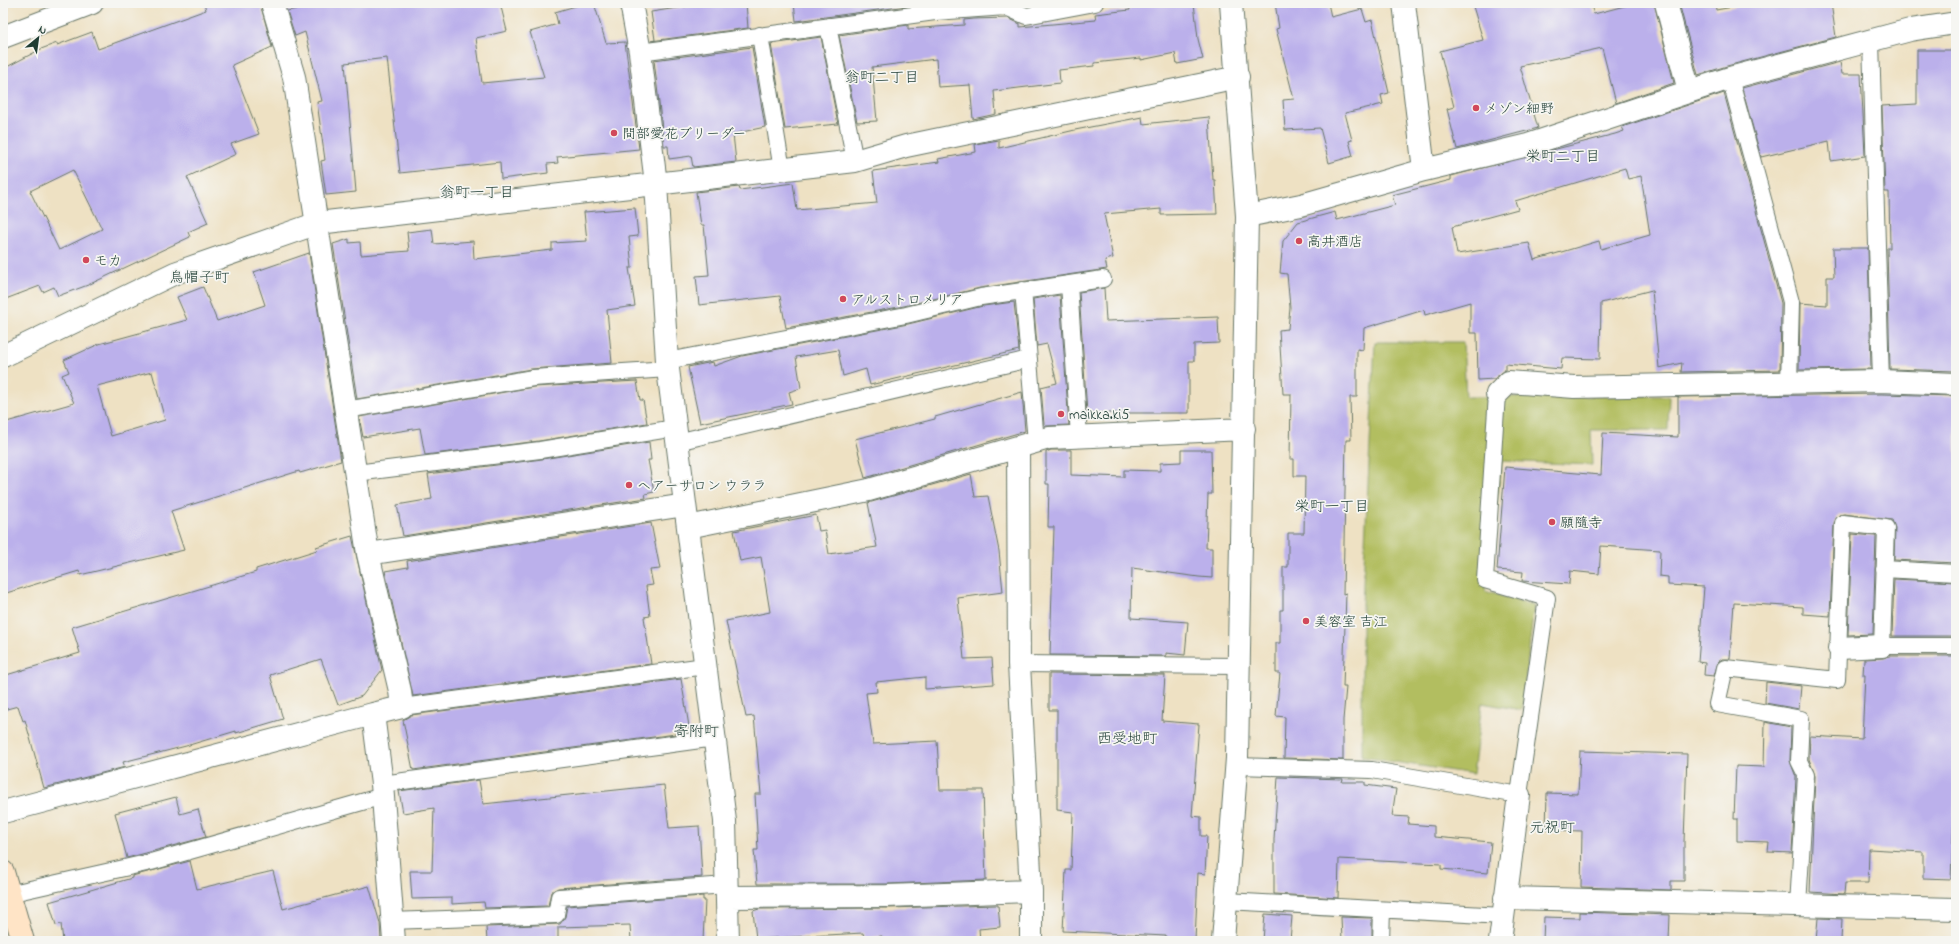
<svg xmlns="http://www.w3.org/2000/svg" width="1959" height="944" viewBox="0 0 1959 944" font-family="'Indie Flower','Klee One',sans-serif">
<rect width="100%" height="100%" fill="#f6f6f2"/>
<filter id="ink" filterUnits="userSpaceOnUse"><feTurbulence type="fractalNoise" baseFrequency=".025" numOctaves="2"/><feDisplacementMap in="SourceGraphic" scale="8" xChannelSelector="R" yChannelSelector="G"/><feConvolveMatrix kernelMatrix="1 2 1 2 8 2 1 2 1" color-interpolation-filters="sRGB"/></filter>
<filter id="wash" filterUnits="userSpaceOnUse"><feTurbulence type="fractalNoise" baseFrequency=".012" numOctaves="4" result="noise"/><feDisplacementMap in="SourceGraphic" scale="16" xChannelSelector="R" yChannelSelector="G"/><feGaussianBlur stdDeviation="0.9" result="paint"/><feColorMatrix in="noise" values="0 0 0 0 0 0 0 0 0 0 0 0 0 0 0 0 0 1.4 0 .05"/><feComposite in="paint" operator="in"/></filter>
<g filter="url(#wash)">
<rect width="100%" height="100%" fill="#eee1c3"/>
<!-- green -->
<path fill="#b2be60" stroke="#687e4a" d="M 1375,342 L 1463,342 L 1466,397 L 1669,396 L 1668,430 L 1591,430 L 1592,465 L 1502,461 L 1485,591 L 1534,606 L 1522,710 L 1482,703 L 1473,774 L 1362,757 L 1362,604 Z"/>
<g id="blocks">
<!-- building -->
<path fill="#bbb0eb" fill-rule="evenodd" d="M 204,3 L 260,3 L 272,47 L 232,65 L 259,134 L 231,144 L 236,154 L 187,177 L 208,223 L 188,232 L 190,237 L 88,285 L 58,296 L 54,287 L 43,292 L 40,286 L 3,300 L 3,69 L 41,49 L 57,43 L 57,45 L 92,32 L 98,49 L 206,10 ZM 73,170 L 102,229 L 59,250 L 30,191 Z
M 326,3 L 500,3 L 507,31 L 476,38 L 482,83 L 544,77 L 530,32 L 558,24 L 555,12 L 586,3 L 594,3 L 606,43 L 625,42 L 639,149 L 557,157 L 558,163 L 547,164 L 548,173 L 501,179 L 500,162 L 400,173 L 387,58 L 345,63 L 356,192 L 326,195 L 321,161 L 325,160 L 317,102 L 322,101 L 305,32 L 295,36 L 287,11 Z
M 710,3 L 746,3 L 748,28 L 651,41 L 655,40 L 651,12 Z
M 794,3 L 907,3 L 907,6 L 796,21 Z
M 1129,3 L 1194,3 L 1198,39 L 1203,59 L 1177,64 L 1175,53 L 1141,60 L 1141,58 L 1094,63 L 1094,66 L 1059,70 L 1060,83 L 994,91 L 996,114 L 973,119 L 970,85 L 938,87 L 936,59 L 872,67 L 877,121 L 857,122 L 839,35 L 908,25 L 908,29 L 964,25 L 964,20 L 974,19 L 1008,18 L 1020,24 L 1020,27 L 1096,20 L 1095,14 L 1130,10 Z
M 1275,3 L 1328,3 L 1331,17 L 1362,9 L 1366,22 L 1372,20 L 1389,93 L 1381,95 L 1383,104 L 1345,113 L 1352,140 L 1349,141 L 1353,156 L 1329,163 L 1320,128 L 1285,130 L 1283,100 L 1294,99 L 1276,29 L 1279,28 Z
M 1472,3 L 1590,3 L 1594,14 L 1636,3 L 1654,3 L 1674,83 L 1616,103 L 1602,48 L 1520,66 L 1538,128 L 1457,149 L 1447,109 L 1454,107 L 1440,51 L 1483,40 Z
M 1679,3 L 1715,3 L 1716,10 L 1755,3 L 1831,3 L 1836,37 L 1727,66 L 1698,75 Z
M 821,37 L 838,124 L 785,129 L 771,44 Z
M 752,47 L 765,127 L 733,134 L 736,162 L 693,167 L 691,156 L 669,159 L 668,146 L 664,146 L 654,60 Z
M 1917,50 L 1956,50 L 1956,371 L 1890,369 L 1887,248 L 1890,248 L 1889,192 L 1885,192 L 1882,106 L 1917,104 Z
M 1840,62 L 1842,74 L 1861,74 L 1865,156 L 1831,161 L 1829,141 L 1761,157 L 1742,88 Z
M 1724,93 L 1781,303 L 1780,370 L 1681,372 L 1682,363 L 1659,368 L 1652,290 L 1601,303 L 1600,359 L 1562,358 L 1561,369 L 1505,364 L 1505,370 L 1494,379 L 1478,380 L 1477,333 L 1470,333 L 1470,302 L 1425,315 L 1424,310 L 1364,328 L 1363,350 L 1357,349 L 1357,397 L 1350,397 L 1351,440 L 1346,440 L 1343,594 L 1346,593 L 1343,687 L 1346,687 L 1343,720 L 1343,760 L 1284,758 L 1285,717 L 1276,716 L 1280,673 L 1276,673 L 1276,643 L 1280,643 L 1280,610 L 1283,610 L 1283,567 L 1288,567 L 1288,533 L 1304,533 L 1305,476 L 1294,476 L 1294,459 L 1290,459 L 1291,394 L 1283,394 L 1279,330 L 1288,329 L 1290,307 L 1287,274 L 1280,273 L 1283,241 L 1298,222 L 1335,212 L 1337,220 L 1395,205 L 1392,195 L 1451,180 L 1451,176 L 1615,134 L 1624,131 L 1622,127 ZM 1625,168 L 1628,179 L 1641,176 L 1650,235 L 1601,249 L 1599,241 L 1534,260 L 1529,243 L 1457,254 L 1452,227 L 1518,209 L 1515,201 Z
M 1142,117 L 1143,124 L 1209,117 L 1213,180 L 1215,180 L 1217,214 L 1161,215 L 1161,209 L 1104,214 L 1113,258 L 1105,260 L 1107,269 L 980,288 L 904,306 L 786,328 L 780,296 L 699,305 L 696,276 L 709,275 L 704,225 L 701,225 L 696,192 L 739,187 L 740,190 L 793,183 L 797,210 L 877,203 L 873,171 L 939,162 L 938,159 L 976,152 L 975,144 L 999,140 L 999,148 L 1075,130 Z
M 635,208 L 638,236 L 629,237 L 632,268 L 629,268 L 635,306 L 607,310 L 612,363 L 531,369 L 357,399 L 333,244 L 349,239 L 349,243 L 360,242 L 361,255 L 409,251 L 407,232 L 432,229 L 434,244 L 473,241 L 474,259 L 552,250 L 552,243 L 587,241 L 584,212 Z
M 1833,248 L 1868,248 L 1871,369 L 1799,370 L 1800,303 L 1827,305 L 1827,277 L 1834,277 Z
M 309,253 L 341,461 L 300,473 L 299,471 L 171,511 L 184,550 L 80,575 L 79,571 L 3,594 L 3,423 L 74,403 L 62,375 L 69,372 L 64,360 L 99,344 L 187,320 L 177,297 L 203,287 L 217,321 L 265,305 L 254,272 ZM 152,372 L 165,420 L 111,436 L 97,386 Z
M 1104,288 L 1106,321 L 1218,317 L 1219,343 L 1194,344 L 1194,361 L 1189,361 L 1189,413 L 1087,413 L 1079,292 Z
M 1060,295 L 1069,425 L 1046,426 L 1044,425 L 1041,387 L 1057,383 L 1047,344 L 1037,346 L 1033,299 Z
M 1014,302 L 1019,350 L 870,385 L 866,369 L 843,376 L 838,350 L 796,357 L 801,388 L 789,392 L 792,404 L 700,423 L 688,367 L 713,362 L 714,366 L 742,356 L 908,324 L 983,306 Z
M 637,381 L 640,400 L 643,400 L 647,423 L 539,441 L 425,455 L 420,428 L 363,437 L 359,417 L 534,387 Z
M 1022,392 L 1025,431 L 865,478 L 855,439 L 935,419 L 935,417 Z
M 1881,394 L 1956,396 L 1956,563 L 1894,560 L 1895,528 L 1892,520 L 1844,514 L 1839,515 L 1834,523 L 1830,616 L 1803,614 L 1803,607 L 1734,603 L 1730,659 L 1722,659 L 1718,662 L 1714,676 L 1704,675 L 1705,663 L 1698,662 L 1704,587 L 1668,585 L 1668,577 L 1659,576 L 1660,550 L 1601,546 L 1599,574 L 1570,571 L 1569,584 L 1522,581 L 1523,572 L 1497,570 L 1505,467 L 1601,475 L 1603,433 L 1678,437 L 1678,397 Z
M 649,442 L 651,460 L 648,460 L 654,492 L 645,494 L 646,498 L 403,536 L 397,505 L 432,499 L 428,474 L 542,459 Z
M 1051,450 L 1071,450 L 1071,475 L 1124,477 L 1124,470 L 1160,471 L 1160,463 L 1181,462 L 1181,450 L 1211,450 L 1212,494 L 1208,494 L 1206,548 L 1212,548 L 1212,578 L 1199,577 L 1132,568 L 1131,618 L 1188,622 L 1185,655 L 1166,653 L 1166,656 L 1050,655 L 1054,527 L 1048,527 L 1049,484 L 1046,484 L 1046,452 Z
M 971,474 L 975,497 L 988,496 L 999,551 L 1003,592 L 958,598 L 964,659 L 992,658 L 994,684 L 925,689 L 925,677 L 876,682 L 877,692 L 866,693 L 873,744 L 937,741 L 940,790 L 983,790 L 986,880 L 887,884 L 757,884 L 754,850 L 758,850 L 755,794 L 761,794 L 754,716 L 746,717 L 726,621 L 770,612 L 761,557 L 740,561 L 734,531 L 816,515 L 819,531 L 825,530 L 829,554 L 877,547 L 868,503 Z
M 651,523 L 660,569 L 650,570 L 653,585 L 646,586 L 650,616 L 644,617 L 651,664 L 413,696 L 385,571 L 408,567 L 407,561 Z
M 1852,534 L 1876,536 L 1873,634 L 1848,635 Z
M 352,536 L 382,670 L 362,696 L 338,705 L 321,659 L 270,675 L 283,719 L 236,733 L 236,731 L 186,746 L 123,762 L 125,767 L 44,788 L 25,720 L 23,721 L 18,706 L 3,710 L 3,676 L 80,653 L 72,627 L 256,572 L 256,569 L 317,550 L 316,547 Z
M 1894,579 L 1956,582 L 1956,636 L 1892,636 Z
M 1890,656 L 1956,656 L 1956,768 L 1951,879 L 1923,878 L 1923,852 L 1869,849 L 1868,883 L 1845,883 L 1844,894 L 1810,892 L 1815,776 L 1809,759 L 1810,736 L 1862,739 L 1865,675 L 1863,675 L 1864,659 L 1883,658 Z
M 1049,674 L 1165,675 L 1162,721 L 1199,724 L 1192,816 L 1201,817 L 1201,836 L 1207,836 L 1205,874 L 1198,873 L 1195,941 L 1166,941 L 1166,936 L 1063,931 L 1066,870 L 1071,870 L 1073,812 L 1057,810 L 1057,710 L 1049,710 Z
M 681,679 L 690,732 L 413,770 L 403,720 L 411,715 Z
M 1766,682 L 1801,686 L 1799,709 L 1765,703 Z
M 1765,722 L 1791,727 L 1790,761 L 1796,777 L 1792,853 L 1768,852 L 1769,842 L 1737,841 L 1737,819 L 1734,819 L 1736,766 L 1764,767 Z
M 1580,751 L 1687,754 L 1684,842 L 1684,881 L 1671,881 L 1671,890 L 1581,887 L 1582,831 L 1546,830 L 1547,793 L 1578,794 Z
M 1278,777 L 1343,779 L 1342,782 L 1365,782 L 1365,785 L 1396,789 L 1392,816 L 1409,817 L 1408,824 L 1434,826 L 1434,837 L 1491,842 L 1488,873 L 1441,869 L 1441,864 L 1339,859 L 1338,898 L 1274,894 L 1274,839 Z
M 479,780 L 483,804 L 664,785 L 669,828 L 699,826 L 702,877 L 558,888 L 551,892 L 548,906 L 485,908 L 484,902 L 452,904 L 452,898 L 412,899 L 410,871 L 432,871 L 434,808 L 403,813 L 399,791 Z
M 176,797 L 180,814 L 198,809 L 206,837 L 127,858 L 115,813 Z
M 190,861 L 197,889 L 273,871 L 283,909 L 369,886 L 380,923 L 381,941 L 63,941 L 61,924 L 56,925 L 49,902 L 132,878 L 132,876 Z
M 703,896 L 703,900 L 705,900 L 703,941 L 631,941 L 630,925 L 558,927 L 558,941 L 487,941 L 486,927 L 560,924 L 565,917 L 567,906 Z
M 998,905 L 1000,927 L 979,929 L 980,941 L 882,941 L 882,936 L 864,938 L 863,933 L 756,939 L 753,911 L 759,909 L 887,908 Z
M 1580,912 L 1670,915 L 1669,941 L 1543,941 L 1544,917 L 1580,918 Z
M 1265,914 L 1292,916 L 1290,941 L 1263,941 Z
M 1341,917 L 1372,918 L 1372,941 L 1342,941 Z
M 1818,918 L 1842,919 L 1841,941 L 1816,941 Z"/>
</g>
</g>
<g filter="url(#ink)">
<use href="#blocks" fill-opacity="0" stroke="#677666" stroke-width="1"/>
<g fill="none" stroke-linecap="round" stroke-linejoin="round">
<defs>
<path id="lane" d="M 828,26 L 855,161
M 760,35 L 782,170
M 1871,41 L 1881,381
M 640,52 L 935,12 L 1006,7 L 1026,16 L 1095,3
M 1730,78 L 1791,302 L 1789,384
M 1069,284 L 1079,437
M 1023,290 L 1036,442
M 667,361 L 906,315 L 981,297 L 1103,279
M 346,410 L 533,378 L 668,369
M 677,442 L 1029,359
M 356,473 L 540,450 L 675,428
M 1884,569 L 1956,573
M 1019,664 L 1239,666
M 402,707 L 705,666
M 1237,766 L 1372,770 L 1519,795 L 1547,598 L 1485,580 L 1497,394
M 382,784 L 715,738
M 8,894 L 151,862 L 383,796
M 1226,901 L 1503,916
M 1798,905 L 1806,775 L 1799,761 L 1801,719 L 1717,704 L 1725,668 L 1837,680 L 1843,523 L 1886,528 L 1882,646 L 1956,646
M 391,921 L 556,915 L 559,897 L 727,885
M 1381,941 L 1382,910"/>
<path id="street" d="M 272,3 L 294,77 L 368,554 L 400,691 L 402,707 L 373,714 L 382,784 L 394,941
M 631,3 L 640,52 L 656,184 L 667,361 L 725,821 L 728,941
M 1404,3 L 1424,170
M 1666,3 L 1689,91
M 3,37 L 92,3
M 1247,216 L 1301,205 L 1424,170 L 1528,145 L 1730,78 L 1910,30 L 1956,23
M 3,356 L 175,273 L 318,223 L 855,161 L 906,146 L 1238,77
M 1497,394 L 1509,382 L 1574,387 L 1881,381 L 1956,384
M 1018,448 L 1019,664 L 1031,891 L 1031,941
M 688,527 L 869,490 L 1049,438 L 1244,429
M 368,554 L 685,505
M 1839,648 L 1882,646
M 3,812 L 373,714
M 727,897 L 887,896 L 1031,891
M 1505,898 L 1956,909
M 1223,941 L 1237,758 L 1247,216 L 1231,3
M 1500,941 L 1519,795"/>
<path id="secondary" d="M 3,872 L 23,941"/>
</defs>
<!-- lane casing -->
<use href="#lane" stroke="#677666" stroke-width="18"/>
<!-- street casing -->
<use href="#street" stroke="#677666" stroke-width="24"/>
<!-- secondary casing -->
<use href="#secondary" stroke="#677666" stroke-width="24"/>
<!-- lane -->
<use href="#lane" stroke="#fff" stroke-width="16"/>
<!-- street -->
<use href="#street" stroke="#fff" stroke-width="22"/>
<!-- secondary -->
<use href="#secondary" stroke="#ffe4c6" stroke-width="22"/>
</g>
</g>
<!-- markers -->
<g fill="#d1495b" stroke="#f6f6f2" stroke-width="1.5">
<circle cx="1476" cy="108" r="4"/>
<circle cx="614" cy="133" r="4"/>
<circle cx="1299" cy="241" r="4"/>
<circle cx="86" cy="260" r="4"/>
<circle cx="843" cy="299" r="4"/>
<circle cx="1061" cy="414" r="4"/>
<circle cx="629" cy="485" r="4"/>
<circle cx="1552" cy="522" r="4"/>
<circle cx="1306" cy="621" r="4"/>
</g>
<g text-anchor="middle" stroke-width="3.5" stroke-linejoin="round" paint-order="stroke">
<!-- poi labels -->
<g font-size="14" fill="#1f3d34" stroke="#f6f6f2" text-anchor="start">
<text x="1484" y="113">メゾン細野</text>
<text x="622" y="138">間部愛花ブリーダー</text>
<text x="1307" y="246">高井酒店</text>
<text x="94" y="265">モカ</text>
<text x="851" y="304">アルストロメリア</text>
<text x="1069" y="419">maikka.ki5</text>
<text x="637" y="490">ヘアーサロン ウララ</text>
<text x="1560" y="527">願隨寺</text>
<text x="1314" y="626">美容室 吉江</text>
</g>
<!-- neighbourhood labels -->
<g font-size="15" fill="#1f3d34" stroke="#f6f6f2">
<text x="882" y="82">翁町二丁目</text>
<text x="1563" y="161">栄町二丁目</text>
<text x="477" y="197">翁町一丁目</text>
<text x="199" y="282">烏帽子町</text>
<text x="1332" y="511">栄町一丁目</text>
<text x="696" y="736">寄附町</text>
<text x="1127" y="743">西受地町</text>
<text x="1552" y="832">元祝町</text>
</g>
</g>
<!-- margin -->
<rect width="1959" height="944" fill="none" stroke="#f6f6f2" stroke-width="16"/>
<!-- north arrow -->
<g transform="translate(38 38) rotate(29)" stroke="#f6f6f2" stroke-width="3" paint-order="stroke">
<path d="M0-3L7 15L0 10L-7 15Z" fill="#1f3d34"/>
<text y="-6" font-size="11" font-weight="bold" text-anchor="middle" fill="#1f3d34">N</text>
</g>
</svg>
